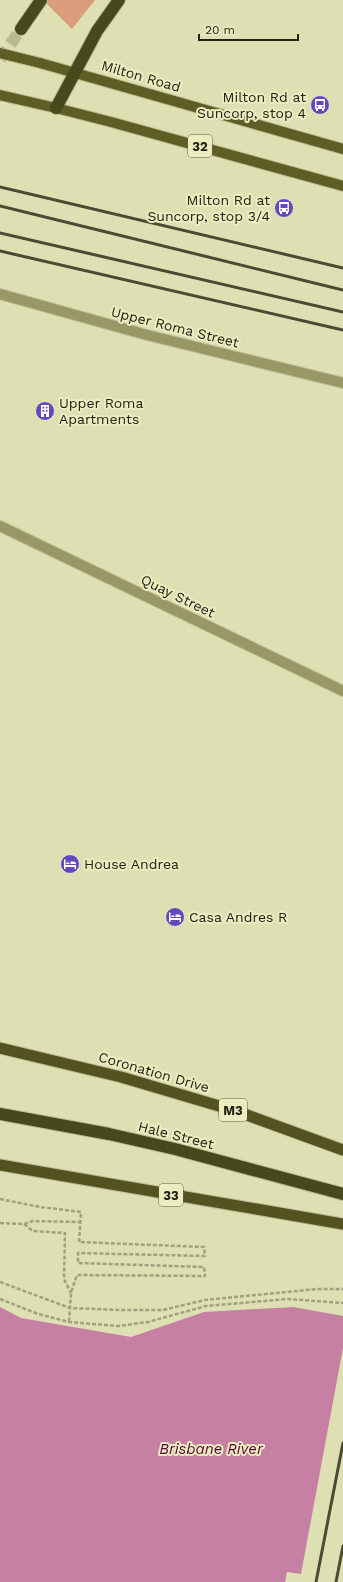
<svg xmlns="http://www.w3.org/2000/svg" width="343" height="1582" viewBox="0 0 343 1582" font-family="'Work Sans',sans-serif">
<rect width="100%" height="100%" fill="#dedfb3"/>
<!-- green -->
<path fill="#db9c7b" d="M 43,0 L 95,0 L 72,29 Z"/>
<!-- water -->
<path fill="#c580a3" d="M 0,1307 L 21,1318 L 131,1337 L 204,1312 L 293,1307 L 343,1316 L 343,1582 L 0,1582 Z"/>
<!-- pier -->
<path fill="#dedfb3" d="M 343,1348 L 343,1582 L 285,1582 L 287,1572 L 301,1574 Z"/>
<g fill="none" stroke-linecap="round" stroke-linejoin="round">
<!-- motorway-tunnel -->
<path stroke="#b8b993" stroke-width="12" stroke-dasharray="12 6" stroke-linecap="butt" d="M 0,59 L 21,29"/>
<defs>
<path id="minor" d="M 0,294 L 147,335 L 343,383
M 0,526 L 343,691"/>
<path id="primary" d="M 40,63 L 343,149
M 0,95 L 56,108 L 111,122 L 343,186"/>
<path id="trunk" d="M 0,1048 L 121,1077 L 236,1111 L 343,1150
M 0,1165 L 343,1224"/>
<path id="motorway" d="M 21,29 L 41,0
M 56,108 L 97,31 L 119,0
M 0,1114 L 109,1134 L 175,1149 L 343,1194"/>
</defs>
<!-- minor casing -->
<use href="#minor" stroke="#bcbd96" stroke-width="12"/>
<!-- primary casing -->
<use href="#primary" stroke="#bcbd96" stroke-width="12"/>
<!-- trunk casing -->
<use href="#trunk" stroke="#bcbd96" stroke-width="13"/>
<!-- motorway casing -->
<use href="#motorway" stroke="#bcbd96" stroke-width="14"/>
<!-- path -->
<path stroke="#a1a17f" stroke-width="2.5" stroke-dasharray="4 2" stroke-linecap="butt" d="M 0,1199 L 40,1207 L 81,1212 L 79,1242 L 204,1247 L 205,1256 L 78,1253 L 78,1263 L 204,1267 L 205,1276 L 77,1275 L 71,1293 L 69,1322
M 0,1223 L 24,1224 L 33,1221 L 80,1222
M 24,1224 L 33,1231 L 65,1233 L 64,1279 L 71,1293
M 0,1282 L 70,1308 L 119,1310 L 163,1310 L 205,1300 L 317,1289 L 343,1289
M 0,1299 L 38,1314 L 69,1322 L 118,1326 L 148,1322 L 206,1306 L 288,1299 L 343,1303"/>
<!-- minor -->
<use href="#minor" stroke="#979865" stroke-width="10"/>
<!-- primary -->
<use href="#primary" stroke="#5e5d23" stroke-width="10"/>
<!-- trunk -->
<use href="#trunk" stroke="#535220" stroke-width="11"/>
<!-- motorway -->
<use href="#motorway" stroke="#48481d" stroke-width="12"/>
<!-- rail -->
<path stroke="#4b4b35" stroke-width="3" d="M 0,187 L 343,268
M 0,206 L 343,290
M 0,233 L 343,312
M 0,251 L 343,330
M 316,1582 L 343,1443
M 336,1582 L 343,1546"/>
<defs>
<path id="primary-bridge" d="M 0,53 L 40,63"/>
</defs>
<!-- primary-bridge casing -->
<use href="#primary-bridge" stroke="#bcbd96" stroke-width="12" stroke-linecap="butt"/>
<!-- primary-bridge -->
<use href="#primary-bridge" stroke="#5e5d23" stroke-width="10"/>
</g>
<!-- icons -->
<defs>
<symbol id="bus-disc" viewBox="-11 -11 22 22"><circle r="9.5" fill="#6348c0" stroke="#ebecc0"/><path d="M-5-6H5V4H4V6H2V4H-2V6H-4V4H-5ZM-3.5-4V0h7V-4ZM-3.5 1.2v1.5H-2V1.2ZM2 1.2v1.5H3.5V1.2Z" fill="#fff"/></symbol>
<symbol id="building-disc" viewBox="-11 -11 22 22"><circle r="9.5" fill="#6348c0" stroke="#ebecc0"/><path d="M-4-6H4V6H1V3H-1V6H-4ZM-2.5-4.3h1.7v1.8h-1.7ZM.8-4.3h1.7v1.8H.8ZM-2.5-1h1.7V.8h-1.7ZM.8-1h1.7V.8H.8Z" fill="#fff"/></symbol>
<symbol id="hotel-disc" viewBox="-11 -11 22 22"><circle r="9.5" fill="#6348c0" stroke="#ebecc0"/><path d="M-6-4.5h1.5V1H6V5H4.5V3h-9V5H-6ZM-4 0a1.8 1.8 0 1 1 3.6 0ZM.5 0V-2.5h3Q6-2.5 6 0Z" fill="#fff"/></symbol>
</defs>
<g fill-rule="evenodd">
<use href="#bus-disc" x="309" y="94" width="22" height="22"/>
<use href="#bus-disc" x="273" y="197" width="22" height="22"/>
<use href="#building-disc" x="34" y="400" width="22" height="22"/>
<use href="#hotel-disc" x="59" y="853" width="22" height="22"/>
<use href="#hotel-disc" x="164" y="906" width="22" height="22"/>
</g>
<g text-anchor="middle" stroke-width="4" stroke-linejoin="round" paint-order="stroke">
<!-- shield labels -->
<g fill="#ebecc0" stroke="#5e5f46" stroke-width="1">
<rect x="188" y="135" width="24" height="22" rx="3"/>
<rect x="219" y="1099" width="28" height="22" rx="3"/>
<rect x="159" y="1184" width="24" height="22" rx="3"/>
</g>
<g font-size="13" font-weight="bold" fill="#222212">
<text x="200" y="151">32</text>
<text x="233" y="1115">M3</text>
<text x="171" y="1200">33</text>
</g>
<!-- street labels -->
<g font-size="14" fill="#222212" stroke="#ebecc0">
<text transform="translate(141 76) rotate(16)" y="5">Milton Road</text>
<text transform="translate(175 327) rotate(14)" y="5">Upper Roma Street</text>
<text transform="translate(178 596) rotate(26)" y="5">Quay Street</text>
<text transform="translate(154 1072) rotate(16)" y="5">Coronation Drive</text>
<text transform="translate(176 1135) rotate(14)" y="5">Hale Street</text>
</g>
<!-- poi labels -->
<g font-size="14" fill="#222212" stroke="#ebecc0" text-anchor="start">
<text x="306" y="102" text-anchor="end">Milton Rd at<tspan x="306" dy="16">Suncorp, stop 4</tspan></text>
<text x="270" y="205" text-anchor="end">Milton Rd at<tspan x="270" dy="16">Suncorp, stop 3/4</tspan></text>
<text x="59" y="408">Upper Roma<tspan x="59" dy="16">Apartments</tspan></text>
<text x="84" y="869">House Andrea</text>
<text x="189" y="922">Casa Andres R</text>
</g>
<!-- water labels -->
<g font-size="15" font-style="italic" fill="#560038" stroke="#ebecc0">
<text x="211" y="1454">Brisbane River</text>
</g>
</g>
<!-- scale -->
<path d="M199 34v6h99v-6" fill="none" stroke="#222212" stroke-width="2"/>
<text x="205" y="34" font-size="12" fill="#222212" stroke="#ebecc0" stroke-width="3" paint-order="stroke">20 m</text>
</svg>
